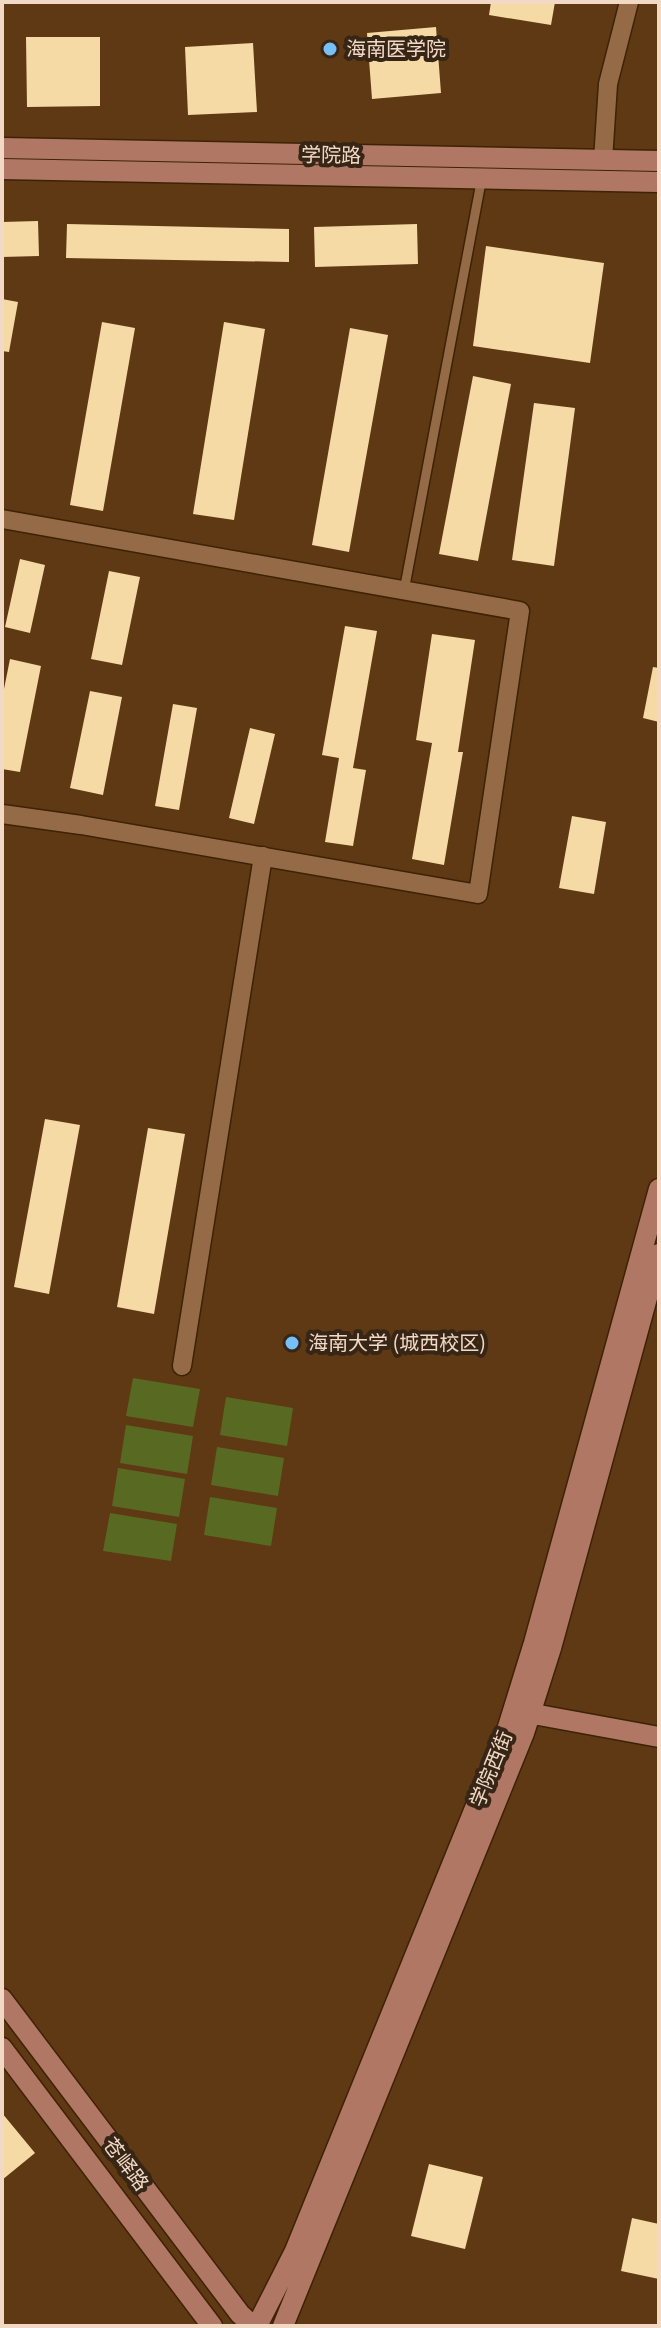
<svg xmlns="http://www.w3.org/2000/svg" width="661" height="2328" viewBox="0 0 661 2328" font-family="Georgia,'Noto Sans SC',serif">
<rect width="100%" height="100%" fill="#5e3914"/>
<!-- green -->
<path fill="#586a22" d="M 133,1378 L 200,1389 L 193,1427 L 126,1416 Z
M 226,1397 L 293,1408 L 287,1446 L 220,1435 Z
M 126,1425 L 193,1436 L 187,1474 L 120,1463 Z
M 217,1447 L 284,1458 L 278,1496 L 211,1485 Z
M 118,1468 L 185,1479 L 179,1517 L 112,1506 Z
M 210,1497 L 277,1508 L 271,1546 L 204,1535 Z
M 110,1513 L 177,1524 L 171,1561 L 103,1551 Z"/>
<!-- building -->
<path fill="#f6daa6" d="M 491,2 L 555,2 L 551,25 L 489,15 Z
M 436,27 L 441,93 L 372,99 L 367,33 Z
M 26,37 L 100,37 L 100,106 L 27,107 Z
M 253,43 L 257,112 L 188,115 L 185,47 Z
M 38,221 L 39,256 L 2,257 L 2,222 Z
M 67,224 L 289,229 L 289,262 L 66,258 Z
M 417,224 L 418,264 L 315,267 L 314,227 Z
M 486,246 L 604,263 L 590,363 L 473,346 Z
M 2,299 L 18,302 L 9,352 L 2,351 Z
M 102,322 L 135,328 L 103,511 L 70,505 Z
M 224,322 L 265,329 L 234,520 L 193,514 Z
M 350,328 L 388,335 L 349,552 L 312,545 Z
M 473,376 L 511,384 L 478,561 L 439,554 Z
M 534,403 L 575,408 L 554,566 L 512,560 Z
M 20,559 L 45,565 L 30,633 L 5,627 Z
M 109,571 L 140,577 L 122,665 L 91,659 Z
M 345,626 L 377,631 L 353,768 L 366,770 L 353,846 L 325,842 L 339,758 L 322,755 Z
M 432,634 L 475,640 L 458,752 L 463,752 L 444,865 L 412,859 L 432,743 L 416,740 Z
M 10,659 L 41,666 L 20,772 L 2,769 L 2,699 Z
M 653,667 L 659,668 L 659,722 L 643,718 Z
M 90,691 L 122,697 L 103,795 L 70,788 Z
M 173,704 L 197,708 L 179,810 L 155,806 Z
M 250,728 L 275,734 L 254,824 L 229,818 Z
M 572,816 L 606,822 L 594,894 L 559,888 Z
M 45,1119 L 80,1125 L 49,1294 L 14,1287 Z
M 148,1128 L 185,1134 L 154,1314 L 117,1307 Z
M 2,2113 L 35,2153 L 2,2180 Z
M 429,2164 L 483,2177 L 465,2249 L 411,2236 Z
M 632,2218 L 659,2224 L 659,2279 L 621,2271 Z"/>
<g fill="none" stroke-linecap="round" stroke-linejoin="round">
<defs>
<path id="lane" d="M 404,591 L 482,177"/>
<path id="street" d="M 603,160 L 608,84 L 629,2
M 2,519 L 520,611 L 478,894 L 81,825 L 2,814
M 182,1366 L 263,856"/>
<path id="secondary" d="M 2,148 L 659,161
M 2,169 L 659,182
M 517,1711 L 659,1737
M 2,1999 L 240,2314 L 253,2326
M 2,2048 L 212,2326
M 257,2326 L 295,2251 L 508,1727 L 534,1643 L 659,1189
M 283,2326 L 524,1733 L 551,1648 L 659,1254"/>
</defs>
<!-- lane casing -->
<use href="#lane" stroke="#3e2205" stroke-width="12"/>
<!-- street casing -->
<use href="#street" stroke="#3e2205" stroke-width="21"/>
<!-- secondary casing -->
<use href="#secondary" stroke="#3e2205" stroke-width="23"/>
<!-- lane -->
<use href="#lane" stroke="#946b46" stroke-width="9"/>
<!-- street -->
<use href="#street" stroke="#946b46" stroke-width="18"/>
<!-- secondary -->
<use href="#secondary" stroke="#b07765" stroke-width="20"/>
</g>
<!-- markers -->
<g fill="#76c0f7" stroke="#372516" stroke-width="3">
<circle cx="330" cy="49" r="8"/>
<circle cx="292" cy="1343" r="8"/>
</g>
<g text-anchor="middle" stroke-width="8" stroke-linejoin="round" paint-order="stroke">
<!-- poi labels -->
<g font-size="20" fill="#f1d9c6" stroke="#372516" text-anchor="start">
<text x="346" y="56">海南医学院</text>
<text x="308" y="1350">海南大学 (城西校区)</text>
</g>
<!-- street labels -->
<g font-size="20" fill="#f1d9c6" stroke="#372516">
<text transform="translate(331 155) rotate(1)" y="7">学院路</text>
<text transform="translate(491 1769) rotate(-68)" y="7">学院西街</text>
<text transform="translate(126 2164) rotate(53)" y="7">苍峄路</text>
</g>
</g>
<!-- border -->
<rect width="661" height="2328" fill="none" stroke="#f1d9c6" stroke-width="8"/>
</svg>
